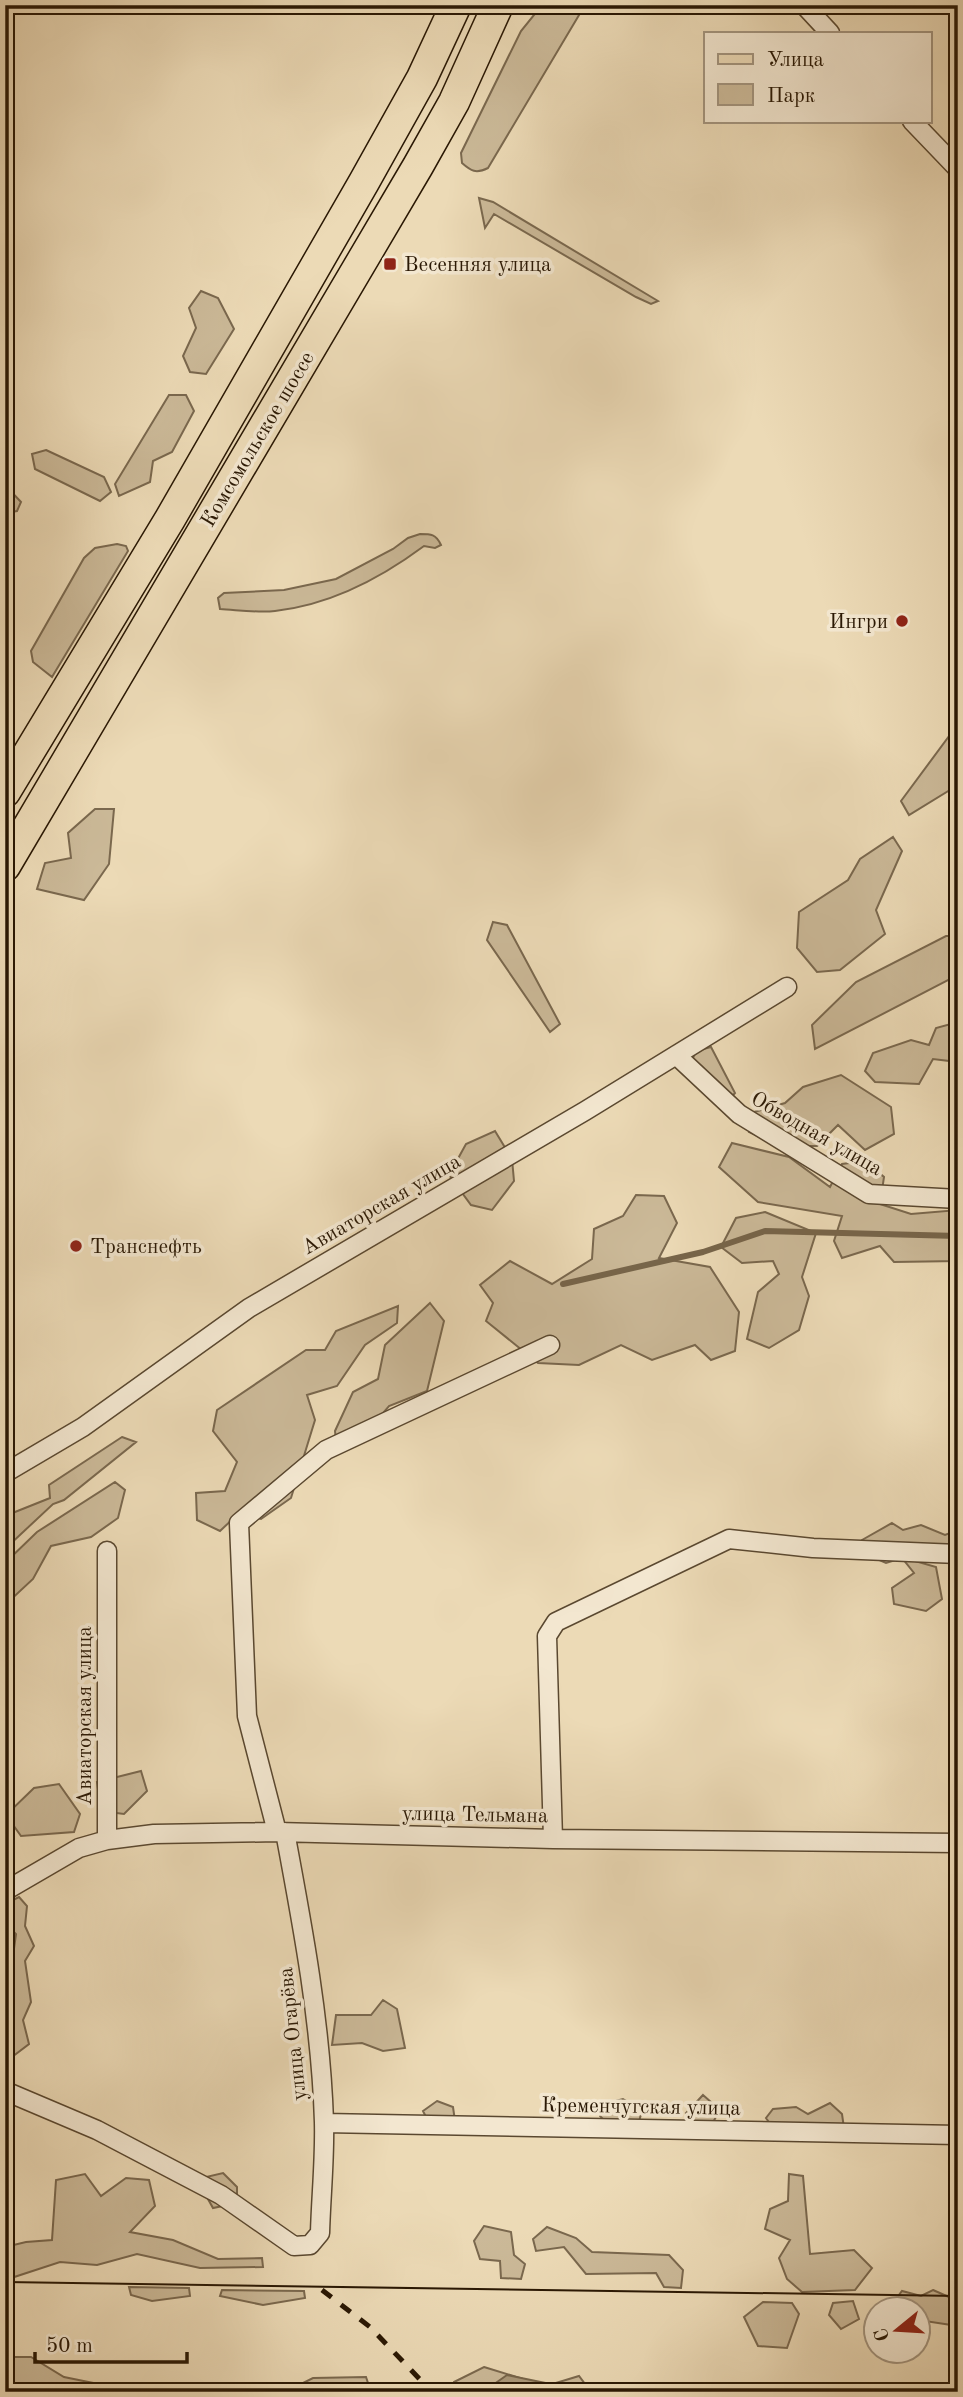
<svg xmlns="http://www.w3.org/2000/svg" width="963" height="2397" viewBox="0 0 963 2397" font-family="'Old Standard TT',serif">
<rect width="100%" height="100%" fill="#ecdab6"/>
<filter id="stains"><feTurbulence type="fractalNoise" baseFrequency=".00286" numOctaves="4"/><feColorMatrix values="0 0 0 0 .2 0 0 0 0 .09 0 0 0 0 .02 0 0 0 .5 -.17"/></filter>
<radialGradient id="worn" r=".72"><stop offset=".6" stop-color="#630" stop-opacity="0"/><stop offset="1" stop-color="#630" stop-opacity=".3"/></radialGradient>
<!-- green -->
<path fill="#cbb998" stroke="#7a684e" stroke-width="2" d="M 542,5 L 585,5 L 488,168 C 476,174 471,171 462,163 L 461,153 L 521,31 Z
M 479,198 L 493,202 L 658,301 L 651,304 L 636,297 L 494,214 L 485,228 Z
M 201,291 L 218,298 L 234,329 L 206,374 L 190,372 L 183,356 L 196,328 L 189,308 Z
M 169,395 L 186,395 L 194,411 L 172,452 L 153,461 L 150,482 L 119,496 L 115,484 Z
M 46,450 L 104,477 L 111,492 L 100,501 L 35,469 L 32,454 Z
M 5,485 L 21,502 L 17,511 L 5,513 Z
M 420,534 C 431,534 436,534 441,545 L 435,548 L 424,546 C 381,578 329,605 275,611 C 258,613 238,610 220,609 L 218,598 L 224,593 L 284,590 L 336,579 L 393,549 L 408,538 Z
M 117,544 L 126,546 L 128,551 L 52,677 L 33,662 L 31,651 L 84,558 L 95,548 Z
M 958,724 L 958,785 L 909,815 L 901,801 Z
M 95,809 L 114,809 L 109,864 L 84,900 L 37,889 L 45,863 L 71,858 L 68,833 Z
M 893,837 L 902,851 L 876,910 L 885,934 L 840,970 L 817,972 L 797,948 L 799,912 L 848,880 L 860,859 Z
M 493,922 L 507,925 L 560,1024 L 550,1032 L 487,940 Z
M 946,936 L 958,936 L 958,975 L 815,1049 L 812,1025 L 856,982 Z
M 958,1022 L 958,1062 L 933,1059 L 919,1084 L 875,1082 L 865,1071 L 873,1053 L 911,1040 L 929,1045 L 936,1028 Z
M 711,1047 L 735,1093 L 729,1100 L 688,1069 L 696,1051 Z
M 841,1075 L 891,1107 L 894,1134 L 865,1150 L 838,1125 L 817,1146 L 778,1146 L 749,1132 L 754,1112 L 785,1103 L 803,1087 Z
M 495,1131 L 512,1159 L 514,1181 L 492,1210 L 471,1205 L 449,1175 L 466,1144 Z
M 732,1143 L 789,1157 L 830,1187 L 842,1164 L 865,1161 L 884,1177 L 880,1204 L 911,1214 L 958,1210 L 958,1261 L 894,1262 L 880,1246 L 842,1258 L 834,1241 L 842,1216 L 758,1202 L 719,1167 Z
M 636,1195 L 664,1196 L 677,1223 L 659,1258 L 710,1267 L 739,1312 L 735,1351 L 711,1360 L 695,1345 L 652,1360 L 621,1345 L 579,1365 L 538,1363 L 486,1321 L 493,1303 L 480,1285 L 510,1261 L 552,1284 L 592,1259 L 594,1229 L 623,1216 Z
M 765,1212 L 816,1233 L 802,1277 L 809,1296 L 799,1330 L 769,1348 L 747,1339 L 758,1292 L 779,1274 L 773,1261 L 742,1263 L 721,1247 L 736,1218 Z
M 430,1303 L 444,1321 L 427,1391 L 389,1406 L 355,1446 L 337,1451 L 335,1431 L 353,1392 L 378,1379 L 385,1345 Z
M 398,1306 L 397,1323 L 365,1345 L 337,1386 L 307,1395 L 315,1420 L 291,1498 L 261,1519 L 238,1514 L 220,1531 L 197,1520 L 196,1493 L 225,1491 L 237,1462 L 213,1431 L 217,1410 L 306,1350 L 325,1350 L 336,1331 Z
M 122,1437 L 136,1442 L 64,1500 L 53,1504 L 5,1549 L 5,1516 L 50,1498 L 49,1485 Z
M 115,1482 L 125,1490 L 118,1518 L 91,1537 L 51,1546 L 33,1579 L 5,1605 L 5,1563 L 37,1532 Z
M 892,1523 L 903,1530 L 921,1525 L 945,1535 L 958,1530 L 958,1558 L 915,1561 L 936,1567 L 942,1599 L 926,1611 L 894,1604 L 892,1588 L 914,1573 L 902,1558 L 886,1563 L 861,1552 L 862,1540 Z
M 141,1771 L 147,1791 L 124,1814 L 101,1811 L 97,1782 Z
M 59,1784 L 80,1814 L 74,1832 L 21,1836 L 6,1815 L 34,1788 Z
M 19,1897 L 27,1906 L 25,1926 L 34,1946 L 25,1961 L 31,2002 L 23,2020 L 29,2044 L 12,2057 L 9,2077 L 5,2078 L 5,1962 L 13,1956 L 16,1934 L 5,1923 L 7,1903 Z
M 383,2000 L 397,2009 L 405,2048 L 383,2051 L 362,2043 L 332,2045 L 336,2015 L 371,2015 Z
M 703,2095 L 720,2110 L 712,2124 L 693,2123 L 686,2113 Z
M 623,2099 L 642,2110 L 637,2130 L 613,2130 L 600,2116 L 603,2104 Z
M 437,2101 L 453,2107 L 455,2121 L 433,2131 L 423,2111 Z
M 830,2103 L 842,2114 L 844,2128 L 821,2134 L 807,2123 L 789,2133 L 776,2132 L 766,2118 L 773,2109 L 796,2107 L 808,2114 Z
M 223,2173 L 237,2187 L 237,2203 L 213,2208 L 203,2190 L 206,2177 Z
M 85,2174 L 101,2196 L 126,2178 L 149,2180 L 155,2206 L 130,2232 L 173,2240 L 218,2259 L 262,2258 L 263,2267 L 200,2268 L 137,2254 L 97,2265 L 60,2262 L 5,2280 L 5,2247 L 26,2242 L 52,2240 L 56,2180 Z
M 789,2174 L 803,2176 L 810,2254 L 854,2250 L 872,2268 L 855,2290 L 802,2292 L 787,2279 L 779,2258 L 790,2240 L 765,2229 L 770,2209 L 788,2201 Z
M 484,2226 L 511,2232 L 514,2255 L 525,2264 L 521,2279 L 501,2278 L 500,2261 L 480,2259 L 474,2241 Z
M 547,2227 L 576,2238 L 592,2252 L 669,2255 L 683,2270 L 681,2288 L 664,2287 L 656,2273 L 586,2274 L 564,2247 L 536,2251 L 533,2239 Z
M 129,2287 L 189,2288 L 190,2296 L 152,2301 L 131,2295 Z
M 222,2290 L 304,2291 L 305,2298 L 263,2305 L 220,2296 Z
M 933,2290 L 958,2301 L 958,2326 L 918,2320 L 918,2310 L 894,2309 L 893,2303 L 902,2291 L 921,2296 Z
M 853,2301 L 859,2319 L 841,2329 L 829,2315 L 833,2303 Z
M 763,2302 L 792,2303 L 799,2314 L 787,2348 L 758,2346 L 744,2317 Z
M 5,2357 L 31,2357 L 64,2377 L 118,2388 L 181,2384 L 194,2392 L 16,2392 L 5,2390 Z
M 484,2367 L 546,2386 L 579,2376 L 591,2392 L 452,2392 L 454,2382 Z
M 366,2377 L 371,2392 L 285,2392 L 313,2378 Z"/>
<!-- water -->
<path fill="#aa9879" stroke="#77654a" stroke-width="2" d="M 507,2375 L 555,2385 L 563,2392 L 483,2392 Z"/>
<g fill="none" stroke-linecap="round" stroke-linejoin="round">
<!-- stream -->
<path stroke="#77654a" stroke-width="6" d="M 563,1284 L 703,1252 L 765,1231 L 958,1236"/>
<defs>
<path id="minor" d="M 804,5 L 830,33
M 912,121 L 958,169
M 676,1055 L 739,1114 L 869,1194 L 958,1199
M 5,1473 L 83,1427 L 249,1308 L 585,1111 L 787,987
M 277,1832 L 247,1716 L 239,1523 L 326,1450 L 550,1345
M 553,1839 L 547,1636 L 556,1622 L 729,1539 L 813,1548 L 958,1554
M 107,1840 L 107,1551
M 5,1891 L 79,1848 L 107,1840 L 154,1834 L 277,1832 L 553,1839 L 958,1843
M 5,2091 L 97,2130 L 221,2195 L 294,2246 L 310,2245 L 320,2233 C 321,2196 325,2159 324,2122 C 321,2024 303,1928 285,1832
M 324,2123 L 958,2135"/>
<path id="primary" d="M 5,792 L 170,519 L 364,182 L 422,78 L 456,5
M 5,866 L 418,166 L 454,102 L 498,5"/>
</defs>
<!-- minor casing -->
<use href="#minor" stroke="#5a4830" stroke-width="21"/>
<!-- primary casing -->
<use href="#primary" stroke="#2a1804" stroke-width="33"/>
<!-- minor -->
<use href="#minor" stroke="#f3e7d0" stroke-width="18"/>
<!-- primary -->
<use href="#primary" stroke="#ecdab6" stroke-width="30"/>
<!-- tram -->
<path stroke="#2a1804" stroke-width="2" d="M 5,2282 L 958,2296"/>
<!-- rail -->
<path stroke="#2a1804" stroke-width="5" stroke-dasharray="12 12" stroke-linecap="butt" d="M 322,2290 L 370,2327 L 432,2392"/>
</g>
<!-- markers -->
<g fill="#8f2418" stroke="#f3e7d0" stroke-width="2.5">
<rect x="383" y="257" width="14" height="14" rx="3.5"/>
<circle cx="902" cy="621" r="7"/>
<circle cx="76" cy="1246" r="7"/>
</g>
<g text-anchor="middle" stroke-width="7" stroke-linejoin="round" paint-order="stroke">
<!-- poi labels -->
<g font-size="21" fill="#2a1804" stroke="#f3e7d0" text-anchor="start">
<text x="404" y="271">Весенняя улица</text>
<text x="888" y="628" text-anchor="end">Ингри</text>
<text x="90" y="1253">Транснефть</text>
</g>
<!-- street labels -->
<g font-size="21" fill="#2a1804" stroke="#f3e7d0">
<text transform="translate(257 439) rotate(-59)" y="7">Комсомольское шоссе</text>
<text transform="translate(817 1133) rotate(30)" y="7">Обводная улица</text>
<text transform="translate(381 1204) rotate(-30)" y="7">Авиаторская улица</text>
<text transform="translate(84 1716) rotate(-90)" y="7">Авиаторская улица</text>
<text transform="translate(475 1814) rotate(1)" y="7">улица Тельмана</text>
<text transform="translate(292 2034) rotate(-96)" y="7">улица Огарёва</text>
<text transform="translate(641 2106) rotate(1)" y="7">Кременчугская улица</text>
</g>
</g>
<!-- margin -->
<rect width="963" height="2397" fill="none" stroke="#ecdab6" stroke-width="28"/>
<rect x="7" y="7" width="949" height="2383" fill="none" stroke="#2a1804" stroke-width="3.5"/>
<rect x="14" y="14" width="935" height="2369" fill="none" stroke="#2a1804" stroke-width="2"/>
<!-- legend -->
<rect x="704" y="32" width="228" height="91" fill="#f3e7d0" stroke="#a3947e" stroke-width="2"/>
<rect x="718" y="54" width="35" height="10" fill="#ecdab6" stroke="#a3947e" stroke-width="2"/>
<text x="767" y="66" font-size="21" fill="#2a1804">Улица</text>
<rect x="718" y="84" width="35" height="21" fill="#cbb998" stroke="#a3947e" stroke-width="2"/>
<text x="767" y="102" font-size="21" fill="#2a1804">Парк</text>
<!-- north arrow -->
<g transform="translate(897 2330) rotate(252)"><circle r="33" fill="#f3e7d0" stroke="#a3947e" stroke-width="2"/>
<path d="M0-5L12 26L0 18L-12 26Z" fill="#8f2418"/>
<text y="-10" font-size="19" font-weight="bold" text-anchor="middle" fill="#2a1804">С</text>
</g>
<!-- scale -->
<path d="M35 2352v10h152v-10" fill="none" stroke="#2a1804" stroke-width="3.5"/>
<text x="46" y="2352" font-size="21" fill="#2a1804" stroke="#f3e7d0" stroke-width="5" paint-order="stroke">50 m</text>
<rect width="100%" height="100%" filter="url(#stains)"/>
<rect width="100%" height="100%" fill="url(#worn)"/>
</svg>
